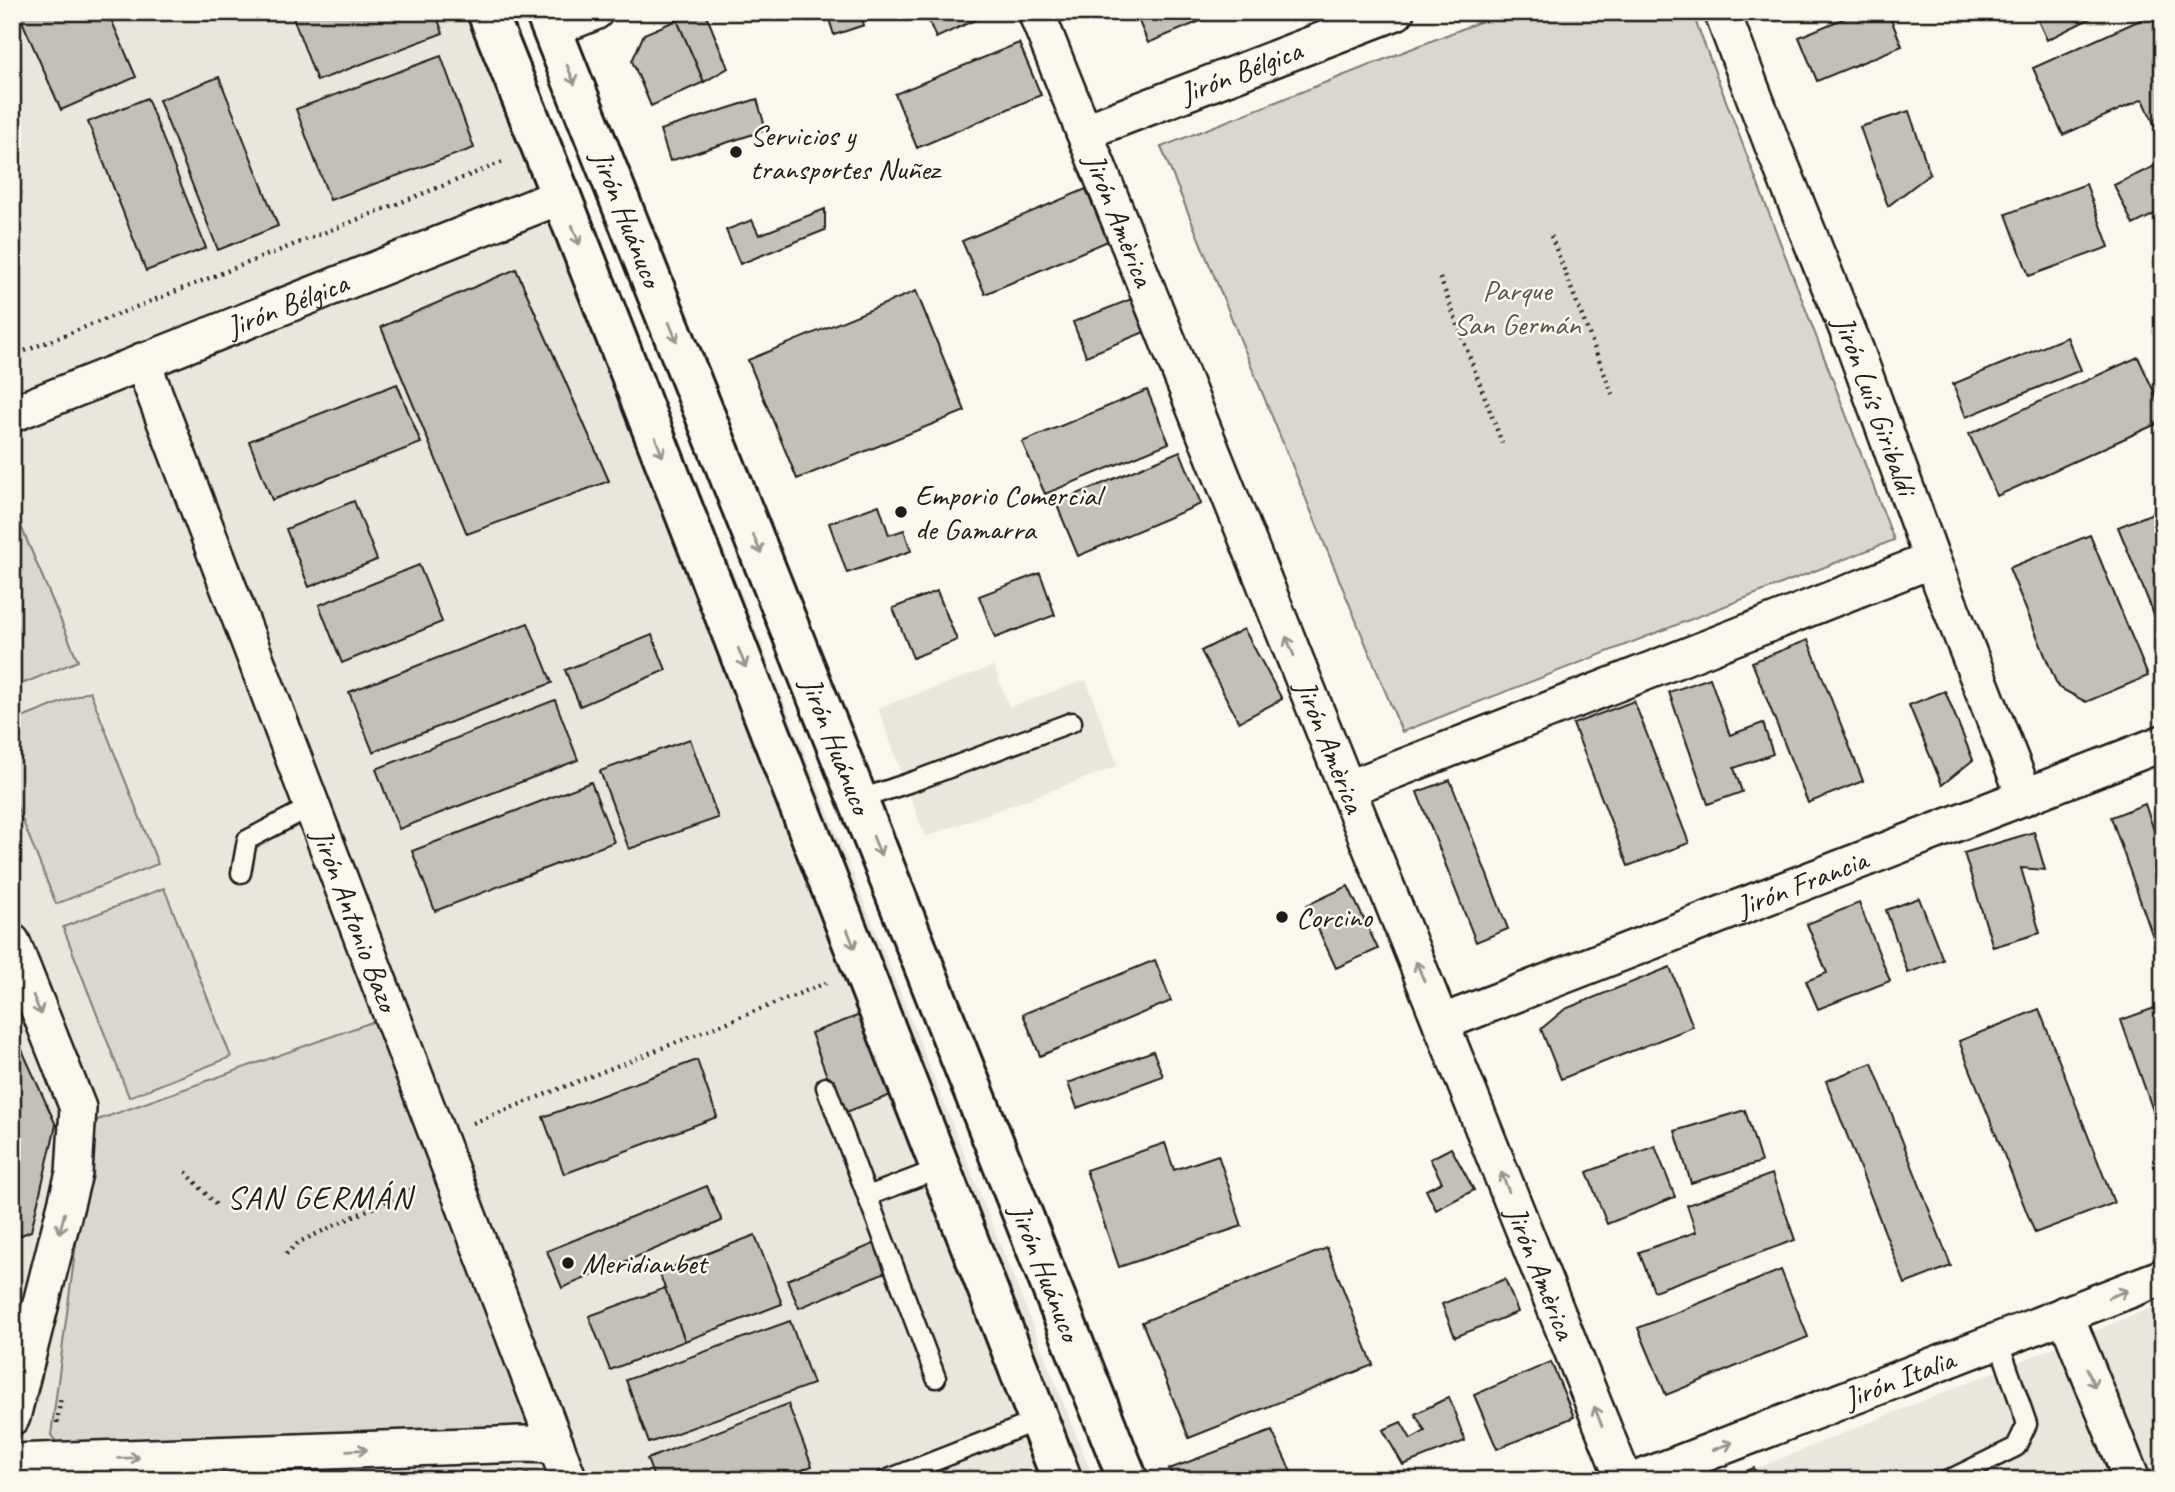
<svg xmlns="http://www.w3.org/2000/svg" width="2175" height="1492" viewBox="0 0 2175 1492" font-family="Caveat,sans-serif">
<rect width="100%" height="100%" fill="#fbf7ec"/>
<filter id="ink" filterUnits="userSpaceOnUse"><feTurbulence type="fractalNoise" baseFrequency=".0143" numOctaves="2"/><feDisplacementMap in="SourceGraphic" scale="14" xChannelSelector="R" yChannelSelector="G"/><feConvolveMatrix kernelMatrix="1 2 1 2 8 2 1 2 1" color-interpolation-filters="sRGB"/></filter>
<g filter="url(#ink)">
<!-- built -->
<path fill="#eae6dc" d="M 12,12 L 510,12 L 1094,1480 L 12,1480 Z
M 994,666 L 1009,707 L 1086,680 L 1118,766 L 925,837 L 878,708 Z
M 2163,1303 L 2163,1480 L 1728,1480 Z"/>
<!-- green -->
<path fill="#dad7ce" stroke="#7b7a75" stroke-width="2" d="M 1505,12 L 1692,12 L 1894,540 L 1402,732 L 1161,147 Z
M 12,505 L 78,661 L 12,688 Z
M 90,691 L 158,864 L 56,904 L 12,794 L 12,722 Z
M 164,888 L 231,1057 L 129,1097 L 63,927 Z
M 383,1018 L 544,1433 L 59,1446 L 51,1435 L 92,1122 Z"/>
<!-- building -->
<path fill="#c3c0b8" stroke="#1c1c1c" stroke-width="2" d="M 18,12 L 108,12 L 136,77 L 61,110 Z
M 291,12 L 435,12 L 443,33 L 317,81 Z
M 705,12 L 728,68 L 704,82 L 677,20 Z
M 807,12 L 860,12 L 864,25 L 834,35 L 828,16 L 814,20 Z
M 925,12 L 992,12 L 936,38 Z
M 1135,12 L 1222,12 L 1148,43 Z
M 1859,12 L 1888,12 L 1902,46 L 1817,81 L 1799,37 Z
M 2034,12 L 2103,12 L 2047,40 Z
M 2158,12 L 2163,12 L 2163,123 L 2155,126 L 2143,99 L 2063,135 L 2033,68 Z
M 677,20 L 704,82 L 651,106 L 632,61 L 644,34 Z
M 1019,43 L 1041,95 L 917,148 L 895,94 Z
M 441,56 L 474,148 L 330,200 L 296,109 Z
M 219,77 L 278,226 L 218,250 L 159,100 Z
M 147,98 L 206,248 L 146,271 L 88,122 Z
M 757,99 L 766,130 L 670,161 L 660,130 Z
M 1909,111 L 1930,174 L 1888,206 L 1860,127 Z
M 2163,162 L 2163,210 L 2133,225 L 2114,185 Z
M 2086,184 L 2109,247 L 2029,276 L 2006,214 Z
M 1086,189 L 1108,241 L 985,294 L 962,241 Z
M 825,209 L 825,230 L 740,264 L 726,230 L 752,220 L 759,235 Z
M 516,269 L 609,481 L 467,534 L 381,327 Z
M 916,291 L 965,411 L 797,479 L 748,360 Z
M 1134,298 L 1147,331 L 1086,356 L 1073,322 Z
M 2067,337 L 2081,370 L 1966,417 L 1953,384 Z
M 2138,357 L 2163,411 L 2163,421 L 1997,496 L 1969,434 Z
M 397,384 L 421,443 L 272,500 L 249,441 Z
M 1147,390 L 1169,443 L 1045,494 L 1022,442 Z
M 1180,451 L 1201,504 L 1078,556 L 1056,503 Z
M 354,501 L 377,560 L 309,587 L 286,529 Z
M 879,505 L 889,535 L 904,530 L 911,551 L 847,573 L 829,523 Z
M 2163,509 L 2163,636 L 2118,527 Z
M 2090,535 L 2148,676 L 2086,702 L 2058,687 L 2009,568 Z
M 419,565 L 442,622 L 342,663 L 319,605 Z
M 1040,573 L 1055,615 L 995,638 L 979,596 Z
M 937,591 L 957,640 L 913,658 L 893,608 Z
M 528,623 L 552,683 L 373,752 L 349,692 Z
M 1244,629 L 1282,699 L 1239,722 L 1201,651 Z
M 652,635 L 666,670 L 580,706 L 565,670 Z
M 1808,640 L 1863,781 L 1808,803 L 1752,662 Z
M 1710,678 L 1730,735 L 1763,723 L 1773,754 L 1734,768 L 1742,792 L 1708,804 L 1669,692 Z
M 1945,691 L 1973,760 L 1942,785 L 1909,705 Z
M 555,700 L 578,760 L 399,829 L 376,769 Z
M 1634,701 L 1689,843 L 1628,866 L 1573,724 Z
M 690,739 L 718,818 L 629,849 L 600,771 Z
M 1450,780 L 1508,929 L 1476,942 L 1417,792 Z
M 591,782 L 614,842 L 435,911 L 412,851 Z
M 2145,804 L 2158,842 L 2163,841 L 2161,960 L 2111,817 Z
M 2034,832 L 2045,870 L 2021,868 L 2040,933 L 1993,947 L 1964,853 Z
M 1348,886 L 1378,949 L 1336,968 L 1307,905 Z
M 1919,898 L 1943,960 L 1908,973 L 1886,910 Z
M 1859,903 L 1890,981 L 1818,1009 L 1806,981 L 1827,973 L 1807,924 Z
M 1155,960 L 1171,1001 L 1040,1056 L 1023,1014 Z
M 1670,967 L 1693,1027 L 1561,1079 L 1541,1029 L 1565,1009 Z
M 2163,1005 L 2163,1139 L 2121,1020 Z
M 2039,1009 L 2114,1203 L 2035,1233 L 1959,1041 Z
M 860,1015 L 891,1095 L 841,1114 L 811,1033 Z
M 12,1028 L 56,1125 L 31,1231 L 12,1239 Z
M 1153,1051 L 1163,1076 L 1077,1108 L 1068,1083 Z
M 697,1060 L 717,1117 L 564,1174 L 543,1117 Z
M 1872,1063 L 1951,1266 L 1905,1284 L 1826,1081 Z
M 1745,1110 L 1761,1162 L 1691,1183 L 1675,1131 Z
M 1165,1143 L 1174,1170 L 1218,1155 L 1242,1226 L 1119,1267 L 1086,1170 Z
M 1655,1146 L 1675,1197 L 1607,1224 L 1587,1172 Z
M 1451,1148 L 1474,1190 L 1436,1210 L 1426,1190 L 1442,1182 L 1430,1159 Z
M 1772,1174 L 1795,1240 L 1654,1291 L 1639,1252 L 1696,1232 L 1687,1205 Z
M 707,1186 L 722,1221 L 562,1288 L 547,1251 Z
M 755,1235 L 782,1304 L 685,1341 L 659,1272 Z
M 876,1243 L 888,1271 L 799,1308 L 787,1280 Z
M 1327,1248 L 1373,1365 L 1189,1438 L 1142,1322 Z
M 1781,1270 L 1808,1337 L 1666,1395 L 1638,1328 Z
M 1505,1279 L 1518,1312 L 1455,1337 L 1442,1304 Z
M 665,1288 L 685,1341 L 610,1370 L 589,1316 Z
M 790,1321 L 813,1384 L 649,1443 L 626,1380 Z
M 2163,1340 L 2163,1361 L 2155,1343 Z
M 1551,1362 L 1574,1417 L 1497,1449 L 1474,1395 Z
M 1449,1397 L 1465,1441 L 1403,1465 L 1383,1430 L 1401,1422 L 1411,1439 L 1425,1431 L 1415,1414 Z
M 788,1404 L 812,1466 L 777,1480 L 655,1480 L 647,1459 Z
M 1272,1431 L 1295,1480 L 1175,1480 L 1169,1469 Z
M 1754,1468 L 1759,1480 L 1723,1480 Z
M 522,1471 L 541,1480 L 498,1480 Z"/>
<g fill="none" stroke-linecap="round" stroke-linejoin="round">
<defs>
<path id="service" d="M 858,800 L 917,780 L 1072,722
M 241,873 L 247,840 L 312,806
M 826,1087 L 936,1378
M 868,1196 L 941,1168
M 886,1480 L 1039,1420
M 1948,1480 L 2016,1447 L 2027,1424 L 1998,1340"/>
<g id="minor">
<path id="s1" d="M 1036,12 L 1624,1480"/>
<path id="s2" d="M 1722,12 L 1773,146 L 1856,351 L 1932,560 L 2025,797"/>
<path d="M 552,29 L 595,12"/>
<path id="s3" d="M 1084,132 L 1396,12"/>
<path id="s4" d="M 142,361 L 569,1480"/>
<path id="s5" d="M 12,414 L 561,196"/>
<path d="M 1347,789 L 1932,560"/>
<path d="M 12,942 L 78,1108 L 74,1173 L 12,1417"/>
<path id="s6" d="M 1441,1023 L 2163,743"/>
<path d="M 2065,1314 L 2132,1480"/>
<path d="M 12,1462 L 522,1444 L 556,1445"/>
<path id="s7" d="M 1636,1480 L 2163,1277"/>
</g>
<g id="tertiary">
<path d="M 487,12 L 561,196 L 1062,1480"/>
<path id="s8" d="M 545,12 L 1128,1480"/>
</g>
</defs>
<!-- service casing -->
<use href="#service" stroke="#1c1c1c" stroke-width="23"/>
<!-- minor casing -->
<use href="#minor" stroke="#1c1c1c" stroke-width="40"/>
<!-- tertiary casing -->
<use href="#tertiary" stroke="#1c1c1c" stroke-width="44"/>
<!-- path -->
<path stroke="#1c1c1c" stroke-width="4.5" stroke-dasharray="2 5" stroke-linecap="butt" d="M 1551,236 L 1613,396
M 1440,278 L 1502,443
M 12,356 L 503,162
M 473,1123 L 826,983
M 186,1172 L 217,1206
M 286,1254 L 299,1242 L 415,1188
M 57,1423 L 61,1397"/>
<!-- service -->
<use href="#service" stroke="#fbf7ec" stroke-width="18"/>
<!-- minor -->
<use href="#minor" stroke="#fbf7ec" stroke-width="35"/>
<!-- tertiary -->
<use href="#tertiary" stroke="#fbf7ec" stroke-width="38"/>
</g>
<!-- one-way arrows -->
<defs><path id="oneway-shaft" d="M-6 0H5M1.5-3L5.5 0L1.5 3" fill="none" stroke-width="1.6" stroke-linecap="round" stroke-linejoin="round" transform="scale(1.75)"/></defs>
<g stroke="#97948e">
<use href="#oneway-shaft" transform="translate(571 75) rotate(68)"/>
<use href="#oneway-shaft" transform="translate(576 235) rotate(69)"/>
<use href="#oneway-shaft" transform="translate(673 332) rotate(68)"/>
<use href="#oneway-shaft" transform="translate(659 447) rotate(69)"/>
<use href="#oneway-shaft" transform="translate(757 544) rotate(68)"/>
<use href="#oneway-shaft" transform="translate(1290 646) rotate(-112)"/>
<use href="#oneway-shaft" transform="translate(742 658) rotate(69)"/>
<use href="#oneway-shaft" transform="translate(877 846) rotate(68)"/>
<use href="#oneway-shaft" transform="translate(851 939) rotate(69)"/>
<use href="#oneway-shaft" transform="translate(1420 971) rotate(-112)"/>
<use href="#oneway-shaft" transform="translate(37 1005) rotate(68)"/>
<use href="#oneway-shaft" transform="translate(1505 1182) rotate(-112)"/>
<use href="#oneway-shaft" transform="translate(62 1223) rotate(104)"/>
<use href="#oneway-shaft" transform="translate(2118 1294) rotate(-21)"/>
<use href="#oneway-shaft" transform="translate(2091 1378) rotate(68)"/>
<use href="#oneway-shaft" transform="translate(1598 1416) rotate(-112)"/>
<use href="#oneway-shaft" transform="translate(1723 1446) rotate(-21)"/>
<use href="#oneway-shaft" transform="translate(357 1450) rotate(-2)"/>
<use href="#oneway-shaft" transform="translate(129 1458) rotate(-2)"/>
</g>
</g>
<!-- markers -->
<g fill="#1c1c1c" stroke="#fbf7ec" stroke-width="2.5">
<circle cx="736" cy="152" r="7"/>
<circle cx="901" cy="512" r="7"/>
<circle cx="1282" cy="917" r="7"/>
<circle cx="568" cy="1263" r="7"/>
</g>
<g text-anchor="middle" stroke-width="5" stroke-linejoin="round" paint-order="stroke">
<!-- street labels -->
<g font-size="30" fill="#1c1c1c" stroke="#fbf7ec">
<text dy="10" stroke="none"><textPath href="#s3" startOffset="168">Jirón Bélgica</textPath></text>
<text dy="10" stroke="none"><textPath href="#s8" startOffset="222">Jirón Huánuco</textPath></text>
<text dy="10" stroke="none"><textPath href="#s1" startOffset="224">Jirón Amèrica</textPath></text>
<text dy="10" stroke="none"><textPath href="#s5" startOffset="296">Jirón Bélgica</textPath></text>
<text dy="10" stroke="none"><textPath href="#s2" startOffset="422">Jirón Luís Giribaldi</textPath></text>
<text dy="10" stroke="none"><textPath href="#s8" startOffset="789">Jirón Huánuco</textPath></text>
<text dy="10" stroke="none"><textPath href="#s1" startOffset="791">Jirón Amèrica</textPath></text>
<text dy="10" stroke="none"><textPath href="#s6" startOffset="387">Jirón Francia</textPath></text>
<text dy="10" stroke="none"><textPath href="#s4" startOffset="598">Jirón Antonio Bazo</textPath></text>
<text dy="10" stroke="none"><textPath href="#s1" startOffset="1358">Jirón Amèrica</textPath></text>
<text dy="10" stroke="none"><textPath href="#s8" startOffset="1356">Jirón Huánuco</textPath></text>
<text dy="10" stroke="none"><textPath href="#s7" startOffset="282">Jirón Italia</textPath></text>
</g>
<!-- poi labels -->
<g font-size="30" fill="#1c1c1c" stroke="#fbf7ec" text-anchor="start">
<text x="750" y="145">Servicios y<tspan x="750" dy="34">transportes Nuñez</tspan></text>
<text x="915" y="505">Emporio Comercial<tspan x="915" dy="34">de Gamarra</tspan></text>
<text x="1296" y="927">Corcino</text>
<text x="582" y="1273">Meridianbet</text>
</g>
<!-- park labels -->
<g font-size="30" fill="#555451" stroke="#fbf7ec">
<text x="1517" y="300">Parque<tspan x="1517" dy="34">San Germán</tspan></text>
</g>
<!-- neighbourhood labels -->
<g font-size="32" letter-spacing="2" fill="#1c1c1c" stroke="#fbf7ec">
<text x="320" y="1208">SAN GERMÁN</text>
</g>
</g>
<!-- margin -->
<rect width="2175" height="1492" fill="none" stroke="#fbf7ec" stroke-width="42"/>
<rect x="21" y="21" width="2133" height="1450" fill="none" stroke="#1c1c1c" stroke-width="2.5" filter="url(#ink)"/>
</svg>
